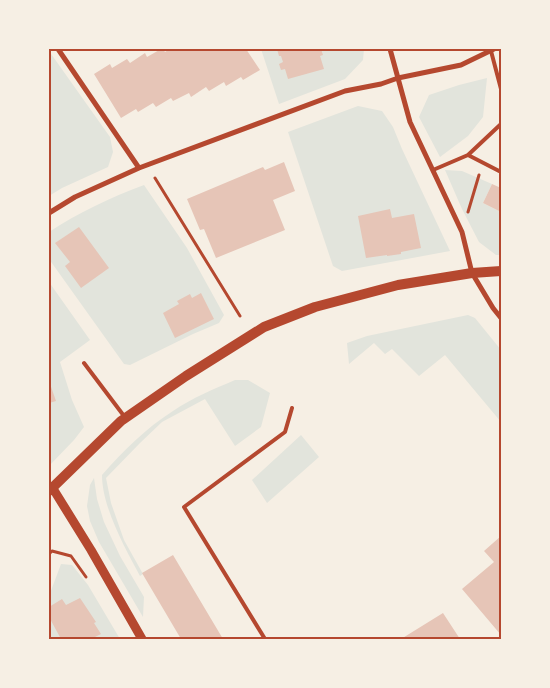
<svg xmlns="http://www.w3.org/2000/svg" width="550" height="688" viewBox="0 0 550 688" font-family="'Roboto Condensed',sans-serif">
<rect width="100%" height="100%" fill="#f6efe4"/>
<!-- green -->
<path fill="#e2e4dc" d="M 261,49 L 364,49 L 363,60 L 345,79 L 279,104 Z
M 49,51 L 110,137 L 113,152 L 108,167 L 62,188 L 49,196 Z
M 487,78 L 483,117 L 468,136 L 440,157 L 419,117 L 429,95 L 459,85 Z
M 358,106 L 382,111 L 393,127 L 402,149 L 450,251 L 342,271 L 333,266 L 288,132 Z
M 445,170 L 462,171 L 492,184 L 483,203 L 501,212 L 501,255 L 496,255 L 479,242 L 462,209 Z
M 144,185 L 187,248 L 224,315 L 219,323 L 193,334 L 130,365 L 124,364 L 49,259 L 49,232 C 78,213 111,197 144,185 Z
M 49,282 L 90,340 L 60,362 L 72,400 L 84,427 L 74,440 L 49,466 Z
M 468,315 L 475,318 L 501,350 L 501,422 L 445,355 L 419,376 L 392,349 L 385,354 L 374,343 L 349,364 L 347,343 L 367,336 Z
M 235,380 L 248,380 L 270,393 L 261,427 L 235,446 L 205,399 L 162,422 L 140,443 L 106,478 L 111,503 L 124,540 L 143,574 L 140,576 C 125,548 102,507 102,475 C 123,451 146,428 173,411 C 192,398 214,389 235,380 Z
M 301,435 L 319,457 L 267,503 L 252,480 Z
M 94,478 L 97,499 L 104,522 L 120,556 L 144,597 L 143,617 L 99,542 L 90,521 L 87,506 L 90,485 Z
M 61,564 L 72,565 L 88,585 L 120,639 L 49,639 L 49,596 Z"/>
<!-- building -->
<path fill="#e6c5b7" d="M 161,49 L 163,49 L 165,52 L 170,49 L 246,49 L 260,70 L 243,80 L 241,77 L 226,86 L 224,82 L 209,91 L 206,87 L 191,97 L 189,93 L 173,101 L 171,98 L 156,107 L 153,103 L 138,112 L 136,109 L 121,118 L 94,74 L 110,64 L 112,68 L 127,59 L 130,63 L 145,53 L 147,57 Z
M 277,49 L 321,49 L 323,55 L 320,56 L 324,69 L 288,79 L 285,69 L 281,70 L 279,64 L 283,62 L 281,56 L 279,56 Z
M 284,162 L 295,191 L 273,200 L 285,230 L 216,258 L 204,229 L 200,230 L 187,199 L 263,167 L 265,170 Z
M 492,184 L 501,188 L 501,212 L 483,203 Z
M 390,209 L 392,218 L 414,214 L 421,248 L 401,252 L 401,254 L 387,256 L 387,255 L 366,258 L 358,216 Z
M 79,227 L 109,268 L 81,288 L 65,266 L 70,262 L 55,243 Z
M 201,293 L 214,319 L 175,338 L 163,313 L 179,304 L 177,301 L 190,294 L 192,298 Z
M 49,381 L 56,401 L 49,403 Z
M 501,536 L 501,635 L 462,589 L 494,562 L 484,551 Z
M 173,555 L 223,639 L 181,639 L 142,573 Z
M 80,598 L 96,622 L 94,623 L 101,634 L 91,639 L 67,638 L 61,639 L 49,617 L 49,607 L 62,599 L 66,605 Z
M 443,613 L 460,639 L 401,639 Z"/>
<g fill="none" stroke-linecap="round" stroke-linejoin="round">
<!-- path -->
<path stroke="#b5482f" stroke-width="3" d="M 155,178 L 240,316
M 468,212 L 479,175
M 49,554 L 52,551 L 71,556 L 86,577"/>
<!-- service -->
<path stroke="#b5482f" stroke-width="4" d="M 491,51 L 501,89
M 468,155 L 501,124
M 433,170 L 468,155 L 501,172
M 84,363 L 124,416
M 265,639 L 184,507 L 285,432 L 292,408"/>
<!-- minor -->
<path stroke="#b5482f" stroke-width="5" d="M 58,49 L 139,168
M 390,49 L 410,122 L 462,232 L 472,273 L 493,308 L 501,318
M 49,213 L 75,197 L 139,168 L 345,91 L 381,84 L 398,78 L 461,65 L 494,49"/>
<!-- tertiary -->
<path stroke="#b5482f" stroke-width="9" d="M 52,487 L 91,550 L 142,639"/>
<!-- secondary -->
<path stroke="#b5482f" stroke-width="10" d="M 49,491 L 121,421 L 186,376 L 264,327 L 315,307 L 398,285 L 472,273 L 501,271"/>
</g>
<!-- border -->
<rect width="550" height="688" fill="none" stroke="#f6efe4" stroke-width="100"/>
<rect x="50" y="50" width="450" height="588" fill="none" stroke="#b5482f" stroke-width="2"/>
</svg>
